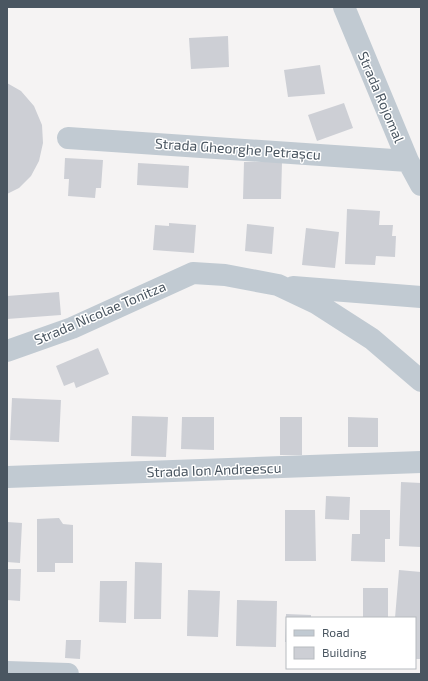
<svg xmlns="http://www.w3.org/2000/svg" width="428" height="681" viewBox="0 0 428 681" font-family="'Exo 2',sans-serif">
<rect width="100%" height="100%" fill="#f5f3f3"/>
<!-- building -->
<path fill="#cdcfd5" d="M 228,36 L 229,67 L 191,69 L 189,38 Z
M 320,65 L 325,94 L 288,97 L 284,70 Z
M 7,83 L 21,91 L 34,106 L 42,125 L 43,143 L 39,161 L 31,176 L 19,188 L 7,194 Z
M 344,103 L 353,128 L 317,141 L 308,115 Z
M 65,158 L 103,160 L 101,188 L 96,188 L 95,198 L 68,196 L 69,179 L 64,179 Z
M 244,162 L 282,162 L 281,199 L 243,199 Z
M 138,163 L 189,166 L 188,188 L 137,185 Z
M 347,209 L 380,211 L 379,225 L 393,225 L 392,236 L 396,236 L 395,257 L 376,256 L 375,265 L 345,264 Z
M 169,223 L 196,225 L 194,253 L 153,250 L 155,225 L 169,226 Z
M 247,224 L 274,227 L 272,254 L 245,251 Z
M 306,228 L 339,232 L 335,268 L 302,265 Z
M 59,292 L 61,315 L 7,319 L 7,296 Z
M 98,348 L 109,374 L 76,388 L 74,382 L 64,386 L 56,366 Z
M 12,398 L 61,400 L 59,442 L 10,440 Z
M 132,416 L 168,417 L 166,457 L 131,456 Z
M 182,417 L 214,417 L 214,450 L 181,449 Z
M 280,417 L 302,417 L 302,455 L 280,455 Z
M 348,417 L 378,418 L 378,447 L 348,447 Z
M 401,482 L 421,483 L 421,547 L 399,546 Z
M 326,496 L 350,497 L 349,520 L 325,519 Z
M 285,510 L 315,510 L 316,561 L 285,561 Z
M 360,510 L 390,510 L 390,539 L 385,539 L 385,562 L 351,561 L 352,534 L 360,534 Z
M 59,518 L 63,524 L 73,525 L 73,563 L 55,563 L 55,572 L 37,572 L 37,519 Z
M 7,522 L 22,523 L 20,563 L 7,562 Z
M 135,562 L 162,563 L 161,619 L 134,619 Z
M 7,569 L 21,569 L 20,601 L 7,600 Z
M 399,570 L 421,572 L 421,659 L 415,659 L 415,618 L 395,618 Z
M 100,581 L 127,581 L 126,623 L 99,622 Z
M 363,588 L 388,588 L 388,618 L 363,618 Z
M 188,590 L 220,591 L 218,637 L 187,636 Z
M 237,600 L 277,601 L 276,647 L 236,646 Z
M 286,614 L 311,615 L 311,618 L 287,618 L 287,642 L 285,642 Z
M 66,640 L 81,640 L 80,659 L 65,658 Z"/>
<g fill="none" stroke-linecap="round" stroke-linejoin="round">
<!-- minor -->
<path stroke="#c1cad2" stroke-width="22" d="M 344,7 L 408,161 L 421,185
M 68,138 L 408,161
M 293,287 L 421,297
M 7,351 L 72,328 L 193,273 L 225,275 L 278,285 L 316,303 L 372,339 L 421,381
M 7,477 L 421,462
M 7,672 L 68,674"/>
</g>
<g text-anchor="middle" stroke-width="3" stroke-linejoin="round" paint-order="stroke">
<!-- street labels -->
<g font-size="14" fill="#4a5661" stroke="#fff">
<text transform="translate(381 97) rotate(67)" y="5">Strada Rojomal</text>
<text transform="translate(238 149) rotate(4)" y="5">Strada Gheorghe Petrașcu</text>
<text transform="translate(100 313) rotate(-23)" y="5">Strada Nicolae Tonitza</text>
<text transform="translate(214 470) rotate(-2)" y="5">Strada Ion Andreescu</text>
</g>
</g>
<!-- border -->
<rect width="428" height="681" fill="none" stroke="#4a5661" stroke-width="16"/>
<!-- legend -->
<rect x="286" y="617" width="130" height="52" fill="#ffffff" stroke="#b7bbc0"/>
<rect x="294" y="630" width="20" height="6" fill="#c1cad2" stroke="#b7bbc0"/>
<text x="322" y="637" font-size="12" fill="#4a5661">Road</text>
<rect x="294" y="647" width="20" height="12" fill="#cdcfd5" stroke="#b7bbc0"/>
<text x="322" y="657" font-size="12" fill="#4a5661">Building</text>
</svg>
